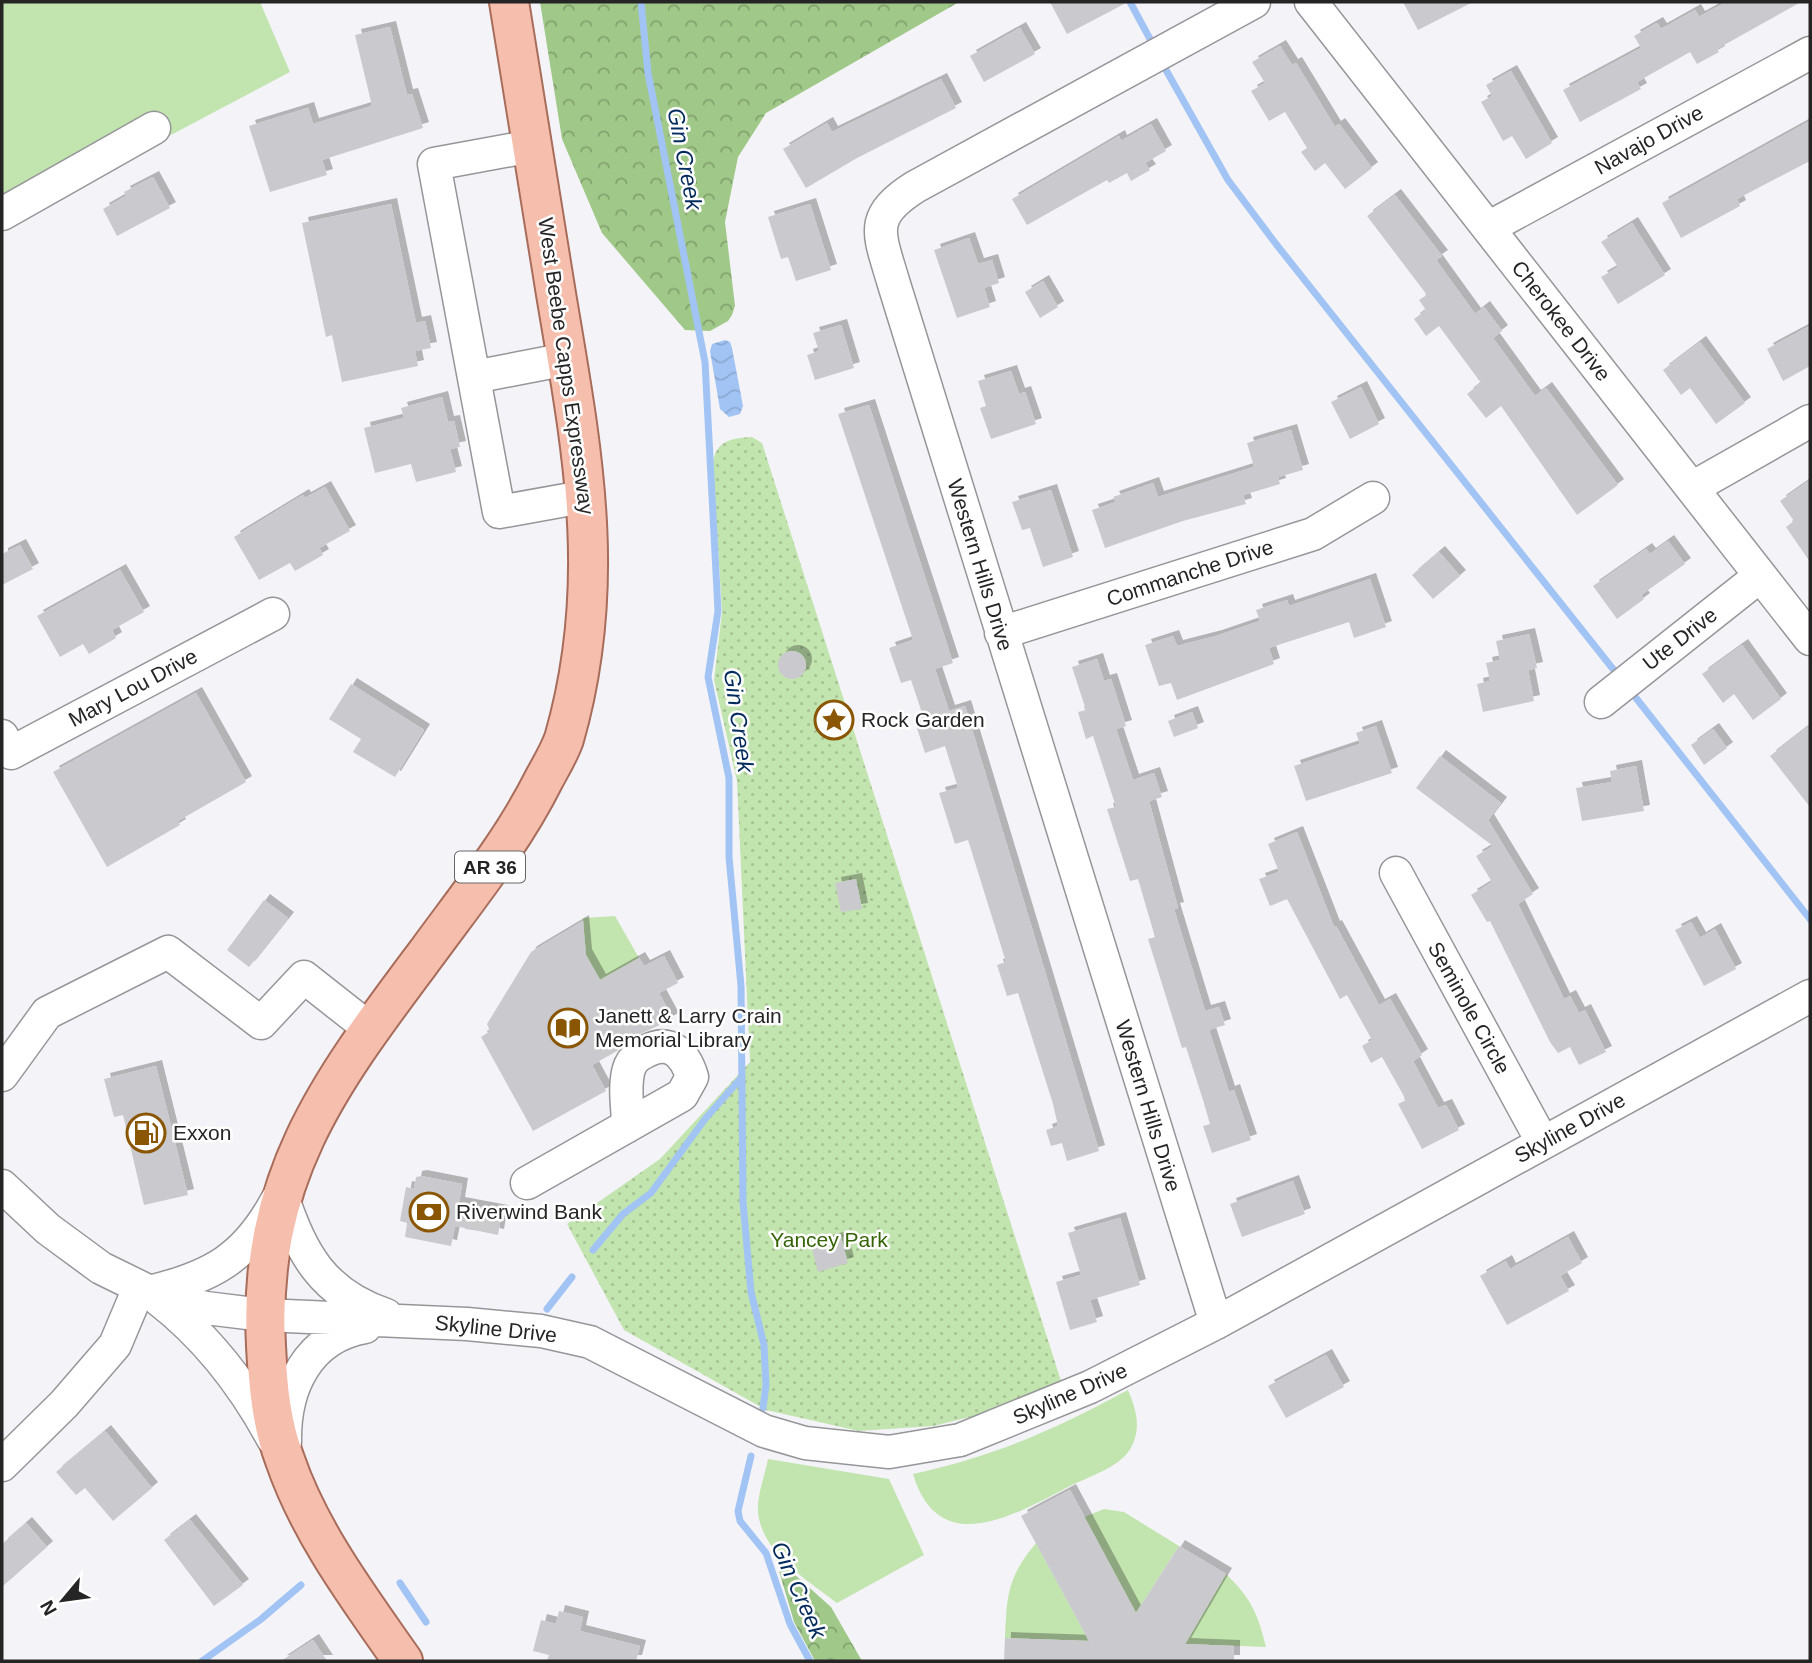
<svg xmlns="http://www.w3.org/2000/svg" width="1812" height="1663" viewBox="0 0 1812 1663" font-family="Arial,sans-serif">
<defs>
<pattern id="forest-crowns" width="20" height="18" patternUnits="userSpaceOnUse" patternTransform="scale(1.75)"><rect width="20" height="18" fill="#a0c888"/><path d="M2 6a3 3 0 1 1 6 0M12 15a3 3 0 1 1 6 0" fill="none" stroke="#82a26f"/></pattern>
<pattern id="park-dots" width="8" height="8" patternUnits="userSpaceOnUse" patternTransform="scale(1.75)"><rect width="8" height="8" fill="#c2e4ae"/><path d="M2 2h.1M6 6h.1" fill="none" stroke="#a7c396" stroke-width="1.8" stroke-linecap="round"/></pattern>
<pattern id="water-waves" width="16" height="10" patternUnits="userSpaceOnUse" patternTransform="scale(1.75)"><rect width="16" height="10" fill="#a2c4f4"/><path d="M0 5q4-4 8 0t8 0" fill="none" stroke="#8ba8d1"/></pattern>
<filter id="shadow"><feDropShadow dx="6" dy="-6" stdDeviation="0" flood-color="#0004"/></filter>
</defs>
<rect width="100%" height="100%" fill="#f4f4f8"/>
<!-- green -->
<path fill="#c2e4ae" d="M 2,2 L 260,2 L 290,72 L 169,136 L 155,115 L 147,114 L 2,197 Z
M 615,916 L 639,958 L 600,980 L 585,954 L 583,918 Z
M 1128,1390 C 1137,1411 1142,1430 1129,1451 C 1117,1468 1088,1477 1070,1486 C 1016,1514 939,1561 913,1474 C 995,1456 1054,1430 1128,1390 Z
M 768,1459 L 889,1479 L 924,1555 L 837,1603 C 806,1579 762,1553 758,1512 C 757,1495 765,1475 768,1459 Z
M 1104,1509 L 1124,1512 L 1179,1546 L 1136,1613 L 1084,1517 Z
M 1036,1543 L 1089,1641 L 1005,1638 C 1007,1595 1007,1578 1036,1543 Z
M 1226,1574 C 1251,1598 1258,1614 1266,1647 L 1185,1644 Z"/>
<!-- forest -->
<path fill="url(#forest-crowns)" d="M 540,2 L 959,2 L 766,113 L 738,157 L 725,222 L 735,306 L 732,315 L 728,321 L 710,331 L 685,330 L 602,233 L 562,139 Z
M 775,1557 L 831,1607 L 862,1661 L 815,1661 L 794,1622 Z"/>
<!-- park -->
<path fill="url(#park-dots)" d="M 752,437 L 762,443 L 1062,1384 L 982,1414 L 933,1426 L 859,1431 L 766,1410 L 624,1330 L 567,1224 L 660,1159 L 750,1062 L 737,781 L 714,680 L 722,612 L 713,464 C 715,441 731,438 752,437 Z"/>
<!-- water -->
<path fill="url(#water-waves)" d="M 725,340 L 730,342 L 732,348 L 743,406 L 740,414 L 729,417 L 720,409 L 710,351 L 712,344 Z"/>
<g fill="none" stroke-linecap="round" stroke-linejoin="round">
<!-- stream -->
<path stroke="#a2c4f4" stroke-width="7" d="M 641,2 L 648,73 L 705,362 L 718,611 L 708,677 L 729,778 L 729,857 L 741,986 L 743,1202 L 751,1292 L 764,1345 L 766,1385 L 763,1408
M 1130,2 L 1150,39
M 1166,70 L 1228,180 L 1276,244 L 1613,669
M 1636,698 L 1810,919
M 593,1250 L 623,1214 L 651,1193 L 705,1119 L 742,1077
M 547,1309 L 572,1277
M 751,1456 L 738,1511 L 740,1521 L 766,1553 L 790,1624 L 810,1661
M 400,1583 L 426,1622
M 202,1661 L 260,1620 L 301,1585"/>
</g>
<!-- building -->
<path fill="#cacace" filter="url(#shadow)" d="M 1050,2 L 1128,2 L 1067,34 Z
M 1403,2 L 1473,2 L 1418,30 Z
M 1726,2 L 1801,2 L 1717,49 L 1719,52 L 1697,64 L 1690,52 L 1637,82 L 1641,89 L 1580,122 L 1563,90 L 1641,48 L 1634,36 L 1657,23 L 1661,29 L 1695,10 L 1699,17 Z
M 390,27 L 407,95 L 412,94 L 423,128 L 322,160 L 327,175 L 270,192 L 249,126 L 308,108 L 313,124 L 372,106 L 355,35 Z
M 1020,28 L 1035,54 L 984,82 L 970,56 Z
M 1280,46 L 1292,65 L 1296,63 L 1335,127 L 1339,124 L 1372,168 L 1345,189 L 1325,163 L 1315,171 L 1301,152 L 1307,148 L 1285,112 L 1269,121 L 1251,91 L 1265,83 L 1252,62 Z
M 1511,71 L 1552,143 L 1526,159 L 1512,136 L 1503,141 L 1481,102 L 1492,96 L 1486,85 Z
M 941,79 L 956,108 L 857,158 L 806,188 L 783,149 L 827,123 L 832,132 Z
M 1810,121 L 1810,161 L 1737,199 L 1740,206 L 1681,238 L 1662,203 Z
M 1151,124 L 1166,151 L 1145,163 L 1150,170 L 1131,181 L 1127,173 L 1109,183 L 1107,180 L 1027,225 L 1012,199 L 1119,136 L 1121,141 Z
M 153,177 L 170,208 L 117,236 L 103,209 L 126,196 L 124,192 Z
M 1395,195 L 1442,256 L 1436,260 L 1475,314 L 1484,307 L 1502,331 L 1493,338 L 1535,396 L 1546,388 L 1618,485 L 1577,515 L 1501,406 L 1486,418 L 1467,394 L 1481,383 L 1439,326 L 1426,336 L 1414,319 L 1426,310 L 1419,300 L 1427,295 L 1367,216 Z
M 391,204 L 416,323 L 425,321 L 431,348 L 415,351 L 418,366 L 342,382 L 332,335 L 326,337 L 302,223 Z
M 810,204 L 831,270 L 796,281 L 788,257 L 781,259 L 768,217 Z
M 1632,223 L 1665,275 L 1618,304 L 1601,277 L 1618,267 L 1601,242 Z
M 969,238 L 978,264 L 992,260 L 999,283 L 984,288 L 990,307 L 957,318 L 934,250 Z
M 1043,281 L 1058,307 L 1040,318 L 1025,292 Z
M 841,325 L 854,368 L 815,380 L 807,355 L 819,351 L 813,333 Z
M 1810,326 L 1810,366 L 1783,381 L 1767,349 Z
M 1700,342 L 1745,403 L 1716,424 L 1690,388 L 1681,395 L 1663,370 Z
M 1011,371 L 1019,394 L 1025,392 L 1036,424 L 991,439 L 980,408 L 986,406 L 978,381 Z
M 1361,387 L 1379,424 L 1350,439 L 1331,402 Z
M 442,397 L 448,422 L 454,421 L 460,447 L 450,449 L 456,472 L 416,482 L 411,464 L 375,473 L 364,428 L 404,418 L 401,408 Z
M 869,405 L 953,663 L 935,669 L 949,711 L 965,706 L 1099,1151 L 1067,1161 L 1062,1143 L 1051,1146 L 1046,1130 L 1058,1126 L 1053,1104 L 1018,993 L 1007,996 L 997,965 L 1006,962 L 968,840 L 955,844 L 939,793 L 958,788 L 945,746 L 925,753 L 915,722 L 924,719 L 911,680 L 901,683 L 889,648 L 913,640 L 838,414 Z
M 1291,430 L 1303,470 L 1278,477 L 1280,484 L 1243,495 L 1246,504 L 1183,521 L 1105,548 L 1092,510 L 1116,502 L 1113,497 L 1153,483 L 1158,497 L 1254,467 L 1247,443 Z
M 1810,480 L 1810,562 L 1786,527 L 1794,521 L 1780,501 Z
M 325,487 L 350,531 L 319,548 L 323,555 L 295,571 L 290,563 L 259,580 L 234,537 L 303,495 L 305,498 Z
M 1051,490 L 1073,557 L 1043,567 L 1030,528 L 1022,530 L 1012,502 Z
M 1668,541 L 1685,564 L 1641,595 L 1644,599 L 1617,619 L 1593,586 L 1646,549 L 1650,554 Z
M 20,545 L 33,569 L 2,585 L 2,554 Z
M 1439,552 L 1460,576 L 1433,599 L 1412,575 Z
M 120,570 L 144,612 L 112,630 L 116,638 L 89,654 L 83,644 L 60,657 L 37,616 Z
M 1370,579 L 1386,627 L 1354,638 L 1349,622 L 1269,648 L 1274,664 L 1177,700 L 1171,683 L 1159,686 L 1145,645 L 1173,636 L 1177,646 L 1216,636 L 1260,621 L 1256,610 L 1287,600 L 1289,606 Z
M 1529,634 L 1537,668 L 1528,670 L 1534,701 L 1483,712 L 1477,684 L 1490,681 L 1486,663 L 1500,660 L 1496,641 Z
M 1742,645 L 1781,699 L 1753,720 L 1734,694 L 1723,703 L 1702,674 Z
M778 665a14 14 0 1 1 28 0a14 14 0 1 1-28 0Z
M 1097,659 L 1104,681 L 1111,679 L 1126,726 L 1116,729 L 1133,780 L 1154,773 L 1162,797 L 1149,801 L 1178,908 L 1174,909 L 1205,1011 L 1219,1007 L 1225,1025 L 1209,1030 L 1229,1092 L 1234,1090 L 1251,1140 L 1212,1153 L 1203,1126 L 1210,1124 L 1203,1100 L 1186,1047 L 1182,1048 L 1148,939 L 1155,937 L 1138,879 L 1130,881 L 1107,809 L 1116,807 L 1093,736 L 1086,739 L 1078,712 L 1086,710 L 1072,667 Z
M 351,684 L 424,730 L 395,777 L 353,752 L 361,739 L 329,719 Z
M 196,693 L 246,782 L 178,821 L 180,825 L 107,867 L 53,772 Z
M 1192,712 L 1198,728 L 1174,737 L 1168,721 Z
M 1810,725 L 1810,807 L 1770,756 Z
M 1376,726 L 1392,773 L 1306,801 L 1294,766 L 1360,744 L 1356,733 Z
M 1713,729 L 1727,748 L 1704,765 L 1691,745 Z
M 1440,756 L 1501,803 L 1488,820 L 1533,894 L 1518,904 L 1564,999 L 1570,996 L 1579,1013 L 1585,1010 L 1606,1052 L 1579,1065 L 1570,1047 L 1558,1053 L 1550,1042 L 1490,921 L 1487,922 L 1471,895 L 1492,882 L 1476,856 L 1493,846 L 1416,788 Z
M 1636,766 L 1644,811 L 1582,821 L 1576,788 L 1612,782 L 1610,771 Z
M 1297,832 L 1334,927 L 1336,926 L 1379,1005 L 1390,999 L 1422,1055 L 1413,1061 L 1438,1108 L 1446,1105 L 1459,1130 L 1422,1149 L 1398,1104 L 1406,1100 L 1382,1057 L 1371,1063 L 1362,1046 L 1372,1040 L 1347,995 L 1340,999 L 1287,899 L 1270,906 L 1259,879 L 1279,872 L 1268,844 Z
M 856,879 L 862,909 L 841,912 L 835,883 Z
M 264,900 L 288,918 L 249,967 L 227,950 Z
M 583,921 L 586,955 L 600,980 L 639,958 L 644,966 L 664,956 L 678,983 L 659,993 L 673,1019 L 631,1038 L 617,1051 L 592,1065 L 606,1091 L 533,1131 L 481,1037 L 490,1031 L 487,1024 L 531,952 Z
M 1691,922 L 1700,938 L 1715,929 L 1736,969 L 1704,986 L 1675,930 Z
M 156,1066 L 188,1195 L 144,1205 L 123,1115 L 114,1117 L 104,1079 Z
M 421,1176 L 462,1184 L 459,1203 L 502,1211 L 498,1235 L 455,1226 L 451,1246 L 405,1237 L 407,1223 L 400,1221 L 406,1187 L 414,1189 L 416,1177 Z
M 1293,1181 L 1305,1214 L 1242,1237 L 1230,1204 Z
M 1120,1218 L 1140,1285 L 1090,1300 L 1097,1322 L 1070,1330 L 1056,1282 L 1081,1275 L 1068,1233 Z
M 841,1237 L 848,1263 L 818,1272 L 811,1245 Z
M 1568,1237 L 1582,1263 L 1560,1276 L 1569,1291 L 1507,1325 L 1480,1276 L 1506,1261 L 1510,1269 Z
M 1326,1355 L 1344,1387 L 1286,1418 L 1268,1386 Z
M 105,1431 L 152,1488 L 113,1521 L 85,1488 L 76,1495 L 56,1472 Z
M 1070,1490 L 1136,1613 L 1179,1546 L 1226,1574 L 1185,1644 L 1234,1646 L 1234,1661 L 1004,1661 L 1005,1638 L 1089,1641 L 1021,1516 Z
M 190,1520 L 243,1585 L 214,1606 L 164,1540 Z
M 26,1523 L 47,1547 L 2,1587 L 2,1544 Z
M 559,1611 L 583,1617 L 580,1631 L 640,1646 L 636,1661 L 547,1661 L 549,1655 L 533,1651 L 541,1620 L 556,1624 Z
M 313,1640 L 327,1661 L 281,1661 Z"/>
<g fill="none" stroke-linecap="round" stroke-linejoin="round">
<!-- minor-tunnel -->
<path stroke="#cbcbce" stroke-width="32" stroke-dasharray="32 16" stroke-linecap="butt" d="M 481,1231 L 484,1208"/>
<defs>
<path id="minor" d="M 1311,2 L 1810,639
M 532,146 L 434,164 L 499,512 L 588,496
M 2,214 L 154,128
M 1488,228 L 1810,53
M 474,377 L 567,359
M 1692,488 L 1810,421
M 1001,633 L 1313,534 L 1373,498
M 1601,702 L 1760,576
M 2,736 L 11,753 L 273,614
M 1396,873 L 1543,1143
M 2,1075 L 47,1013 L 168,952 L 261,1023 L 304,977 L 370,1029
M 527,1183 L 682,1095 L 692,1077 C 685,1053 669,1038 645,1052 C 638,1055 633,1059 630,1066 C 623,1083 628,1108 628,1126
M 2,1186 L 48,1229 L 101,1268 L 156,1295 L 206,1308 L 264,1315 L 467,1324 L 541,1331 L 590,1342 L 764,1431 L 805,1443 L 889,1452 L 960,1440 L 1090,1387 L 1216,1323 L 1810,996
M 281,1192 C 300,1253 323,1294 386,1315
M 149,1292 C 212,1277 246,1258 277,1200
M 158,1299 C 207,1337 244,1385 273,1439
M 1216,1323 L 893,281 C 879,233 868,217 915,187 L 1254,2
M 285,1442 C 284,1387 308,1337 365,1327
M 2,1465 L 64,1404 L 115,1345 L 139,1288"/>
<path id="major" d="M 403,1661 C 359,1598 310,1533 285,1460 C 271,1423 268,1385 266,1346 C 257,1174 332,1080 429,950 C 470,894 513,841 544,779 C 551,766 559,753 564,739 C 609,583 582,449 556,294 C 540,197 525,99 509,2"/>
</defs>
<!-- minor casing -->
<use href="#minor" stroke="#96969a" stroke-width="35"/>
<!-- major casing -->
<use href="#major" stroke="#a86c5b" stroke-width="42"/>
<!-- minor -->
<use href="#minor" stroke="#fff" stroke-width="32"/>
<!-- major -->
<use href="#major" stroke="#f5bead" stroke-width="38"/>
</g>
<!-- icons -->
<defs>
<symbol id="sight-ring" viewBox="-11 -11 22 22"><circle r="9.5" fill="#fff" stroke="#8a5603" stroke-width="1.5"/><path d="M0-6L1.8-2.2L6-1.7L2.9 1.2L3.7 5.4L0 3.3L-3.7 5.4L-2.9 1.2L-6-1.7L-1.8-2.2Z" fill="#8a5603"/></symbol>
<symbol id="library-ring" viewBox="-11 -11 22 22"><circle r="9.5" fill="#fff" stroke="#8a5603" stroke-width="1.5"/><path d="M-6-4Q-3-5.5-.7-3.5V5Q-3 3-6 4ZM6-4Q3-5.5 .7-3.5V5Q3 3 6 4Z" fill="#8a5603"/></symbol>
<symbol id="fuel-ring" viewBox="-11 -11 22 22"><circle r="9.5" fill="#fff" stroke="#8a5603" stroke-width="1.5"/><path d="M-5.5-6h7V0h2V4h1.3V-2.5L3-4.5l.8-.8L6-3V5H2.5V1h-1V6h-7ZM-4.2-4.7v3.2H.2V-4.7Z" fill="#8a5603"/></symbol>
<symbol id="bank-ring" viewBox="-11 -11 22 22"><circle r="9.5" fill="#fff" stroke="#8a5603" stroke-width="1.5"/><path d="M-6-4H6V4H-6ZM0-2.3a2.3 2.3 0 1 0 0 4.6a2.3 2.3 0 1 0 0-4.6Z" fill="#8a5603"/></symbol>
</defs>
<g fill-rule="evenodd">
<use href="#sight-ring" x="812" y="698" width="44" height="44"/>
<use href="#library-ring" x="546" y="1006" width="44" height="44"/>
<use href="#fuel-ring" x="124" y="1111" width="44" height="44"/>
<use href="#bank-ring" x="407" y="1190" width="44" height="44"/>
</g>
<g text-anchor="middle" stroke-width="5" stroke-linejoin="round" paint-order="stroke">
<!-- shield labels -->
<rect fill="#fff" stroke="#666667" stroke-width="2" x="455" y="851.5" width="70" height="31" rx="5"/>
<g font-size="19" font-weight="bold" fill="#252526">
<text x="490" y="874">AR 36</text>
</g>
<!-- street labels -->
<g font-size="21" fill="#252526" stroke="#fff">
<text transform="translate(1649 140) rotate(-29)" y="7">Navajo Drive</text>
<text transform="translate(1561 321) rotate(52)" y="7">Cherokee Drive</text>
<text transform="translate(566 366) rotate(82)" y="7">West Beebe Capps Expressway</text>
<text transform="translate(980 565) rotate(73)" y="7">Western Hills Drive</text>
<text transform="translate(1190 573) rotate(-18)" y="7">Commanche Drive</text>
<text transform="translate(1680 639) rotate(-38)" y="7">Ute Drive</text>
<text transform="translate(133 688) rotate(-28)" y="7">Mary Lou Drive</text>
<text transform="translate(1469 1008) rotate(61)" y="7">Seminole Circle</text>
<text transform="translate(1148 1106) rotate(73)" y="7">Western Hills Drive</text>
<text transform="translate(1570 1128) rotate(-29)" y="7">Skyline Drive</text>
<text transform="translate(496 1329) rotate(6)" y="7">Skyline Drive</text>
<text transform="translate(1070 1394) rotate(-24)" y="7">Skyline Drive</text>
</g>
<!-- poi labels -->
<g font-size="21" fill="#252526" stroke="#fff" text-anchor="start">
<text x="861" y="727">Rock Garden</text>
<text x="595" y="1023">Janett &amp; Larry Crain<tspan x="595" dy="24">Memorial Library</tspan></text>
<text x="173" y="1140">Exxon</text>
<text x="456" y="1219">Riverwind Bank</text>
</g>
<!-- park labels -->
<g font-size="21" fill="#356406" stroke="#fff">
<text x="829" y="1247">Yancey Park</text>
</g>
<!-- water labels -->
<g font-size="23" font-style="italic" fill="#032a5d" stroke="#fff">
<text transform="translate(685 159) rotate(79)" y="8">Gin Creek</text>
<text transform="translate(739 721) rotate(82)" y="8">Gin Creek</text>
<text transform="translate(799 1590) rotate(66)" y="8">Gin Creek</text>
</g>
</g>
<!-- border -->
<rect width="1812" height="1663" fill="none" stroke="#252526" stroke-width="7"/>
<!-- north arrow -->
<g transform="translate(63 1600) rotate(241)" stroke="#ffffff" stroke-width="5" paint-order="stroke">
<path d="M0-5L12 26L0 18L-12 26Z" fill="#252526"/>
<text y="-10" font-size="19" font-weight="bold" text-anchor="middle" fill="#252526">N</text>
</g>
</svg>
